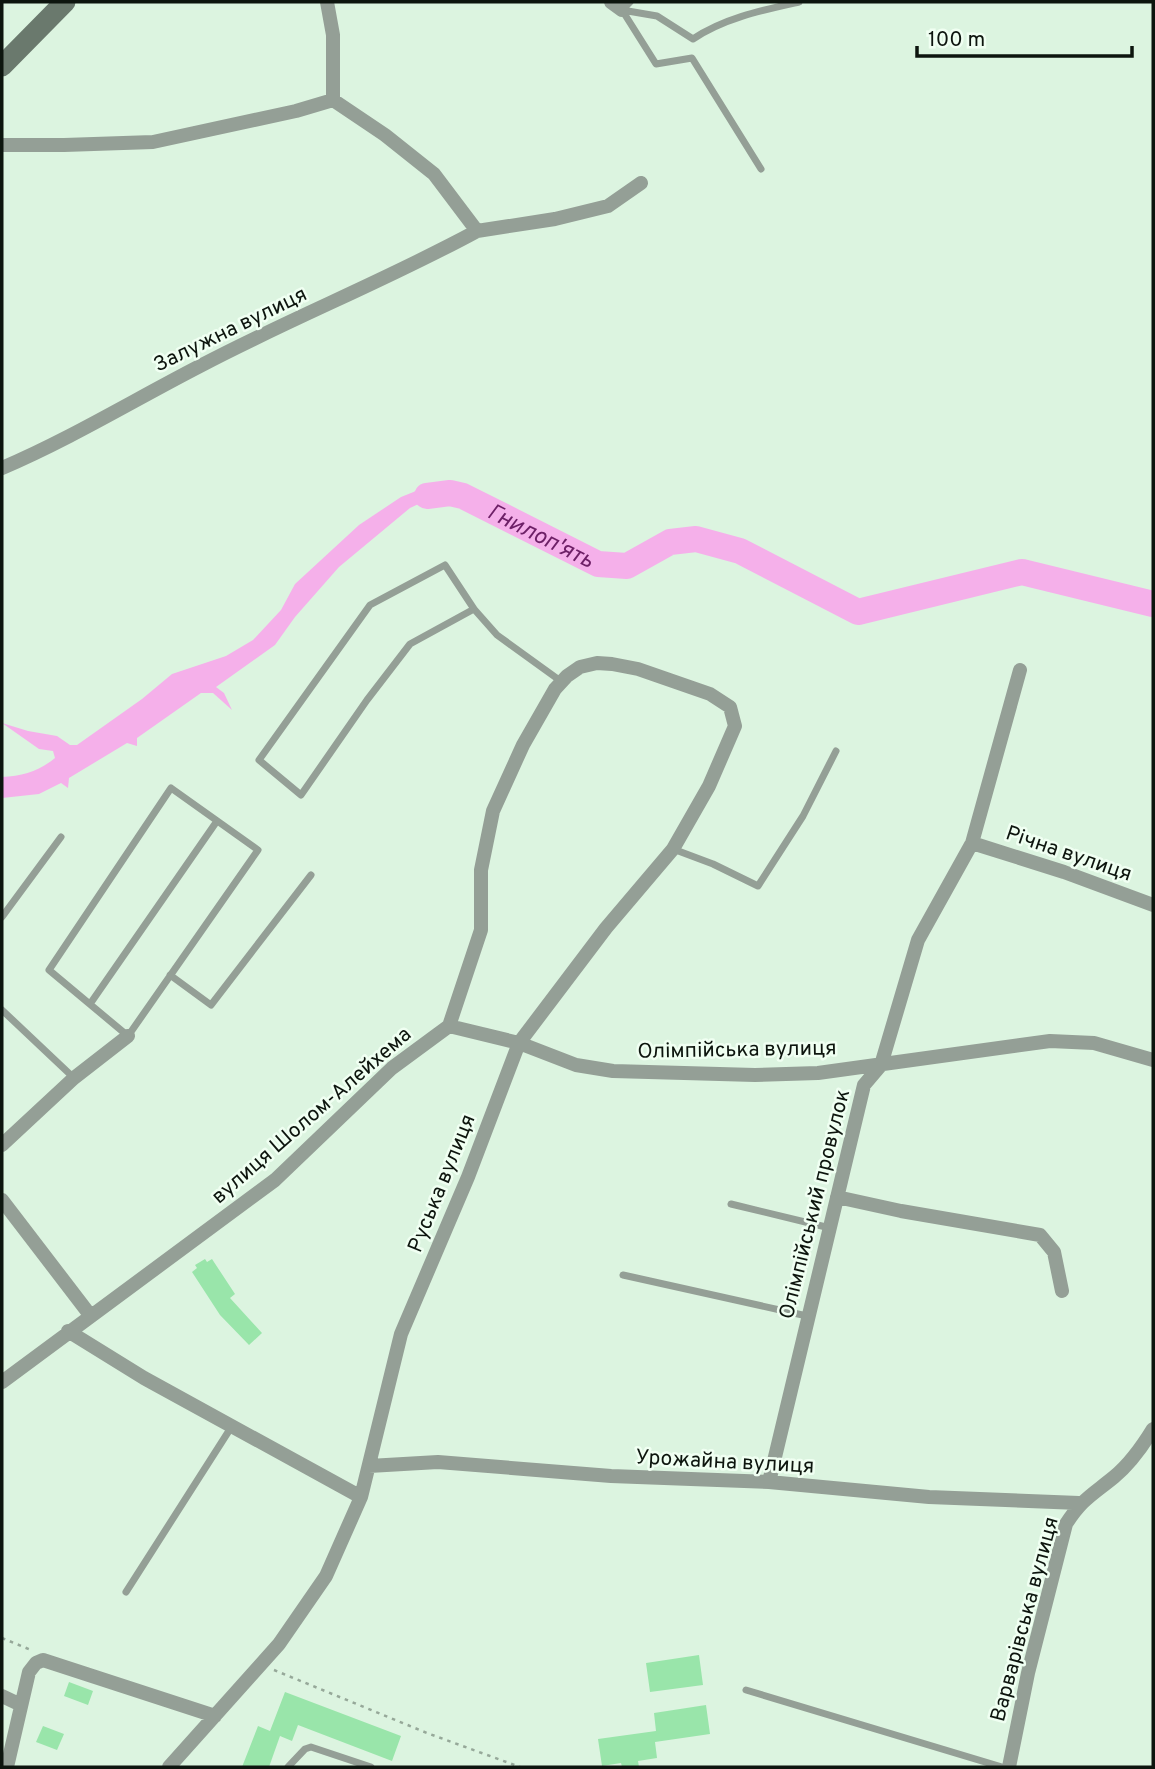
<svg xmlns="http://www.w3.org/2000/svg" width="1155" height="1769" viewBox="0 0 1155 1769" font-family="Overpass,sans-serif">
<rect width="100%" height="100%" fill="#dcf4e0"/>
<!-- water -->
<path fill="#f5b0ea" d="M 434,488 L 449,490 L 463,496 L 425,501 L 410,508 L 339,567 L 295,617 L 275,645 L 216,687 L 224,693 L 232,710 L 213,693 L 201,693 L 137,738 L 137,746 L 127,743 L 69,778 L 68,788 L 61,783 L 39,794 L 2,798 L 2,777 C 23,776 39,771 55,758 L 53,751 L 39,749 L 2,723 L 28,731 L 57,736 L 70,745 L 77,745 L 142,699 L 172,674 L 226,656 L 253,640 L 281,610 L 295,584 L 359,525 L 401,497 L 416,491 Z"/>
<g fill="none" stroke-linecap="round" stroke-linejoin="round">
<!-- river -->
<path stroke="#f5b0ea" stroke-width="26" id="s1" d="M 427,496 L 450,493 L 463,496 L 598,564 L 627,566 L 670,542 L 696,539 L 740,551 L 858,612 L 1022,572 L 1153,604"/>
</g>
<!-- building -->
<path fill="#99e5aa" d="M 205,1259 L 207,1262 L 212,1259 L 235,1294 L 230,1298 L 262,1333 L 249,1345 L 220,1315 L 192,1272 L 197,1268 L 195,1265 Z
M 699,1655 L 703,1685 L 650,1692 L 646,1663 Z
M 69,1682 L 93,1691 L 88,1705 L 64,1696 Z
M 285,1692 L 401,1736 L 392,1761 L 298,1725 L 292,1741 L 280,1736 L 269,1767 L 242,1767 L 258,1726 L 270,1731 Z
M 706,1705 L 710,1734 L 655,1742 L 657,1758 L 638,1761 L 639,1767 L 622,1767 L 621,1763 L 602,1766 L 598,1739 L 656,1731 L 654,1713 Z
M 43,1726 L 64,1734 L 57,1750 L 36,1742 Z"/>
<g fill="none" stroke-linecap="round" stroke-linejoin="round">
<!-- path -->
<path stroke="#96a899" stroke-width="2.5" stroke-dasharray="3.5 5" stroke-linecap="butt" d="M 2,1638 L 31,1650
M 274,1670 L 427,1733 L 520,1767"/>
<!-- lane -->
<path stroke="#949f96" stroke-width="7" d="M 622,10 L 656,64 L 692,58 L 761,169
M 622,10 L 657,16 L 693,39 C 724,18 763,10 799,2
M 622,10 L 630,2
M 474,609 L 445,565 L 370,605 L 259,760 L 301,795 L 367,700 L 410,644 L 474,609 L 497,635 L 562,682
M 171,788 L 258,850 L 128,1036 L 49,970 Z
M 673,849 L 713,864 L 758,886 L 803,816 L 836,751
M 2,917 L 61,837
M 170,975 L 211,1005 L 311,875
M 90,1004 L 217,821
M 2,1010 L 74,1078
M 731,1204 L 830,1228
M 623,1275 L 807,1316
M 126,1592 L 232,1426
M 746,1690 L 1002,1767
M 288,1767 L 305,1749 L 311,1747 L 371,1767"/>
<!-- street -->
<path stroke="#949f96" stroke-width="14" d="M 327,2 L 333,35 L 333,100
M 611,2 L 622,10
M 2,145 L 64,145 L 153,142 L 296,111 L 333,100 L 385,135 L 434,174 L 477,231 L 555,219 L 608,206 L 641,183
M 2,468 C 70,439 134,400 200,366 C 291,318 387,280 477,231
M 972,843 L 1064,872 L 1153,905
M 449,1026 L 519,1043 L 576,1065 L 613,1071 L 755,1075 L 818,1073 L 1050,1041 L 1094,1043 L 1153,1060
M 2,1145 L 74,1078 L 128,1036
M 837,1197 L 901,1211 L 1040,1235 L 1054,1252 L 1062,1291
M 2,1200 L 90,1315
M 68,1331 L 144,1378 L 361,1497
M 2,1382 L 275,1180 L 392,1068 L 449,1026 L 481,930 L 481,870 L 493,811 L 523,745 L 555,689 L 567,676 L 580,667 L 597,663 L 612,664 L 638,669 L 710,694 L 730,707 L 735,726 L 709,786 L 673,849 L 606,928 L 519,1043 L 468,1177 L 401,1334 L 361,1497 L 326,1576 L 279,1644 L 169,1767
M 369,1466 L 438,1462 L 611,1476 L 769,1482 L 929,1497 L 1079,1503
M 769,1482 L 864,1085 L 881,1065 L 918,940 L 972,843 L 1020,670
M 2,1696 L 21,1705
M 7,1767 L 29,1672 L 36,1663 L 43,1660 L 215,1716
M 1009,1767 L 1028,1673 L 1066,1524 C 1082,1499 1092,1495 1114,1477 C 1130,1464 1142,1447 1153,1429"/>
<!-- secondary -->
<path stroke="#6a796d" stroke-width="21" d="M 2,66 L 65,2"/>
</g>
<g text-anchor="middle" stroke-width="5" stroke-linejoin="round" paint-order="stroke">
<!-- street labels -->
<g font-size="21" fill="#0d150e" stroke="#f0fff2">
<text transform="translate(230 329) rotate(-26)" y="7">Залужна вулиця</text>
<text transform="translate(1069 853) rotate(19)" y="7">Річна вулиця</text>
<text transform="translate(737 1049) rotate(-1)" y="7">Олімпійська вулиця</text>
<text transform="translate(311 1115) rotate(-41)" y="7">вулиця Шолом-Алейхема</text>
<text transform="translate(441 1183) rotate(-68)" y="7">Руська вулиця</text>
<text transform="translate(814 1204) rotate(-76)" y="7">Олімпійський провулок</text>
<text transform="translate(725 1461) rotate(3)" y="7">Урожайна вулиця</text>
<text transform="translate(1024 1619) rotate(-75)" y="7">Варварівська вулиця</text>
</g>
<!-- water labels -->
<g font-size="23" font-style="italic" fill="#6e2067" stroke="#f0fff2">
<text dy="8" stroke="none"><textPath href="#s1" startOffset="124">Гнилоп'ять</textPath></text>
</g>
</g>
<!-- border -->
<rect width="1155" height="1769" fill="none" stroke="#0d150e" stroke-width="7"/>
<!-- scale -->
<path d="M917 46v10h215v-10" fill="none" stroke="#0d150e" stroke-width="3.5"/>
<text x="928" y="46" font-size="21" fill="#0d150e" stroke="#f0fff2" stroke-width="5" paint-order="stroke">100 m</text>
</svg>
